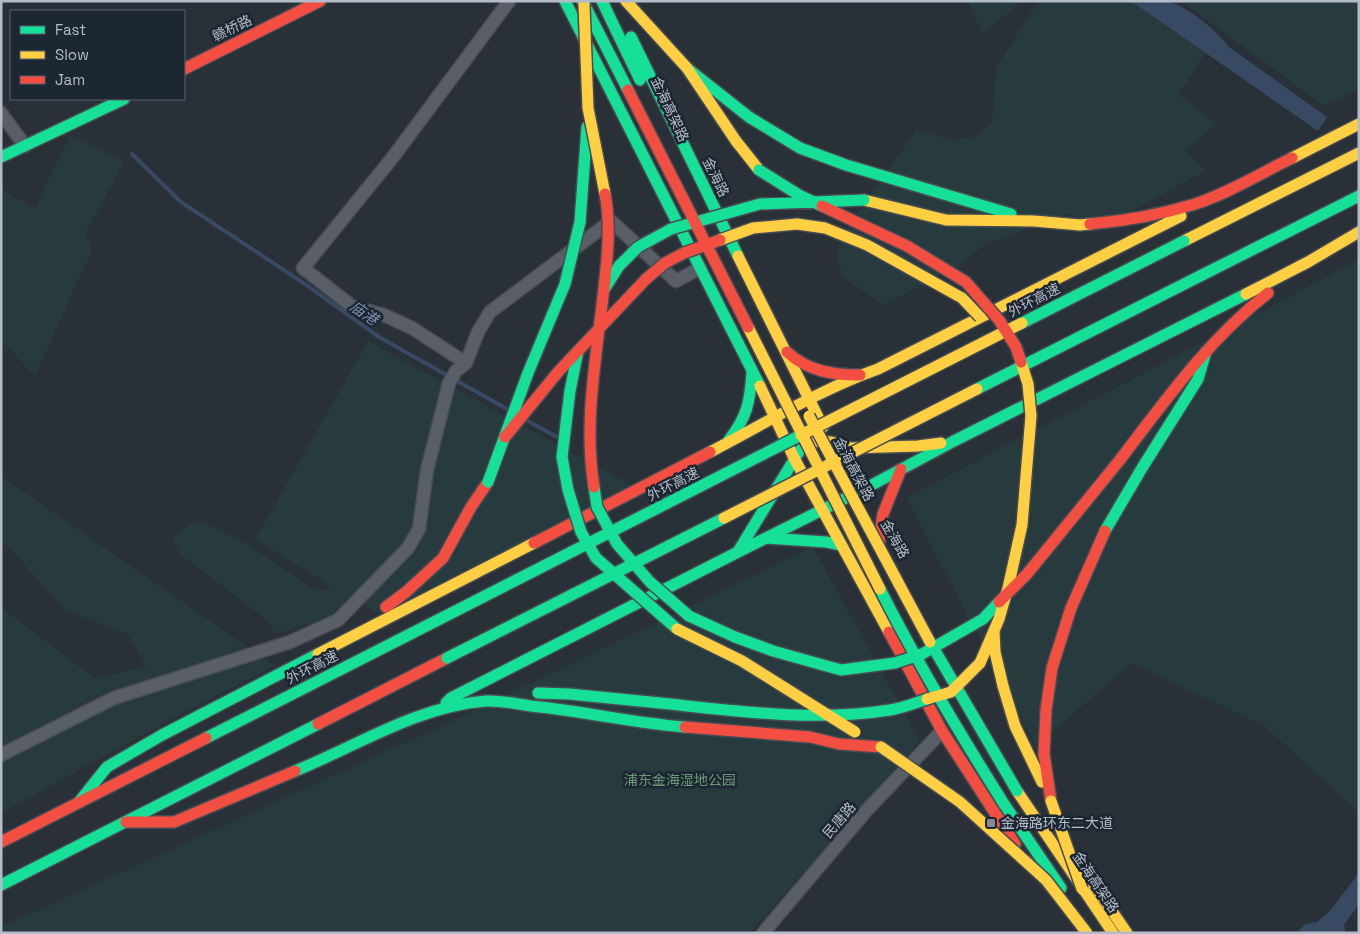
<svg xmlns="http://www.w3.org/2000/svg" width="1360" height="934" viewBox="0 0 1360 934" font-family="'Space Grotesk','Noto Sans SC',sans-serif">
<rect width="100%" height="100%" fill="#2a3038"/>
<!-- green -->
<path fill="#273a3e" d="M 968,1 L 1022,1 L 983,34 Z
M 1038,1 L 1135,1 L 1207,51 L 1179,94 L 1216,125 L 1185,151 L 1205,171 L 1092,233 L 1070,213 L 986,244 L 958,266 L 884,305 L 842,277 L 837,254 L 850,223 L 916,130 L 953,140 L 974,137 L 992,123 L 996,68 Z
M 1181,1 L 1359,1 L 1359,90 L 1323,105 Z
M 70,135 L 124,161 L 86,233 L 92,250 L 35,376 L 1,340 L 1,190 L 35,208 Z
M 1359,260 L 1359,812 L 1263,725 L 1132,663 L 1036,746 L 906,498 Z
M 368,341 L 633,486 L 379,614 L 350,596 L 329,617 L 277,634 L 264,618 L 179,553 L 173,539 L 183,529 L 198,520 L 252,547 L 313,589 L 327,590 L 331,586 L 255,539 Z
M 1,476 L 275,666 L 205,701 L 1,813 L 1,607 L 94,678 L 147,667 L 128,634 L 65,610 L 7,545 L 1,542 Z
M 813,547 L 920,741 L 750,933 L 1,933 L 1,927 L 442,726 Z"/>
<!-- water -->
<path fill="#384963" d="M 1131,1 C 1141,1 1162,0 1170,2 C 1191,9 1216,30 1229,47 L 1327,117 L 1318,131 Z
M 1359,873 L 1359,904 L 1344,925 L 1346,933 L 1296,933 L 1306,924 L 1317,922 L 1329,912 Z"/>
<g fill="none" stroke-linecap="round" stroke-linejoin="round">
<!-- stream -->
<path stroke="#384963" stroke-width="4" d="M 132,154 L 181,202 L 305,284 L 379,337 L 507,409
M 528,421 L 557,437"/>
<defs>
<path id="street" d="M 1,113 L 25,146
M 466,363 L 412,328 L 384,315 L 353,307 L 303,268 L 393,157 L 509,1
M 1,755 L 114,698 L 290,642 L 338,620 L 408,548 L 419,529 L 427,470 L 449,383 L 456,371 L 466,363 L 478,332 L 490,312 L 611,221 L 676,281 L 700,268
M 763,933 L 867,810 L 942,731"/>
<path id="fast" d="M 565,1 L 760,386
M 602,1 L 640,80
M 583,2 L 628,90
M 631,37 L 738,256
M 687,68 L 749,117 L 800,148 L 846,165 L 1011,214
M 1,157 L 124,99
M 580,222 L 587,127
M 1202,275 L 1359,196
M 729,440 C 747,417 750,402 752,373
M 954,441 L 1246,294
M 1105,531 L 1142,468 L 1198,379 L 1206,352
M 766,538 L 826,542 L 841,545
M 739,550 L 800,450
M 738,552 L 868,487 L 954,441
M 538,693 L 569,694 L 660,703
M 446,703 L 451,698 L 738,552
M 206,738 L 430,624
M 295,771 C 357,746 418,706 486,701 C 500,700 517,704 531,706 C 583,711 633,723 685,727
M 79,802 L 107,767 L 162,735 L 318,654
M 1004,804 L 1061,888
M 1,885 L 318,724"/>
<path id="slow" d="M 626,1 L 687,68 L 736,141 L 759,170
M 1292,158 L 1359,124
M 864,200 L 946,220 L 1034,221 L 1080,225 L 1090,224
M 1184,241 L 1359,153
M 738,256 L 823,427
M 1246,294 L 1308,262 L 1359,232
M 878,369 L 1181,216
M 760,386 L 794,458 L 889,632
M 812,441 L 831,442 L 851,448 L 918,446 L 941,443
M 710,452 C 764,424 821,389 878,369
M 318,654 L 534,543
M 1003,686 L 1015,726 L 1042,782
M 1017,791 L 1113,933
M 1077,860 L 1127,933"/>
<path id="jam" d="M 184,69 L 320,1
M 1090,224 C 1124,221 1163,214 1195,204 C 1229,193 1261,173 1292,158
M 787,352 C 808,371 832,375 860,375
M 1119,461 C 1165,401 1208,340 1268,293
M 534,543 L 710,452
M 879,543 L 883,514 L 901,469
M 386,607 L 406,592 L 443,558 L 471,507 L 488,482
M 889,632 L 942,731 L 1015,844
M 318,724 L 447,658
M 685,727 L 810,737 L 839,744 L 881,747
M 1051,801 L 1044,754 L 1046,710 L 1052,668 L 1071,608 L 1105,531
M 126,822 L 174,822 L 295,771
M 1,842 L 206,738"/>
</defs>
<!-- street casing -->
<use href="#street" stroke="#484c53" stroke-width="15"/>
<!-- fast casing -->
<use href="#fast" stroke="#484c53" stroke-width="14"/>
<!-- slow casing -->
<use href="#slow" stroke="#484c53" stroke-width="14"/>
<!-- jam casing -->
<use href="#jam" stroke="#484c53" stroke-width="14"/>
<!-- street -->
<use href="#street" stroke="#5a5e66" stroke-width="12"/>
<!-- fast -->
<use href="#fast" stroke="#16e098" stroke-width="11"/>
<!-- slow -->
<use href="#slow" stroke="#ffcf43" stroke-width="11"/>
<!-- jam -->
<use href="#jam" stroke="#f24e42" stroke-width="11"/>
<defs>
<path id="fast-bridge" d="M 759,170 L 799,195 L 822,206
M 605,288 L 619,266 L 638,247 L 671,229 L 760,204 L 864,200
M 1022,323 L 1184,241
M 578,351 L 570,391 L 562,457 L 568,490 L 581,532 L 596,558 L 677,629
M 977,389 L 1202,275
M 488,482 L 528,373 L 565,284 L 580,222
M 594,487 L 597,507 L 617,544 L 650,582 L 689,616 L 735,637 L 773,651 L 841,670 L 895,663 L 922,654 L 983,619 L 999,602
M 880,589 C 917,663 960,734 1004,804
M 430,624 L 801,435
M 930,642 L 1017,791
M 447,658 L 724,518
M 660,703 C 736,711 814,722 890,710 C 903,708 915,703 927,699"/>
<path id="slow-bridge" d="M 584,5 L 588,108 L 605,194
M 720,240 L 753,228 L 797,224 L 825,228 L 867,245 L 962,298 L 980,317
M 748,327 L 880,589
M 809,416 L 930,642
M 801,435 L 1022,323
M 724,518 L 977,389
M 677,629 L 742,661 L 855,732
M 994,631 L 995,652 L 1003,686
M 927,699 L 951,692 L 980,663 L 999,619 L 1008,588 L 1022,525 L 1031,416 L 1028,384 L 1021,362
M 881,747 L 960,802 L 1046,880 L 1087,933
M 1051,801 L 1082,889"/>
<path id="jam-bridge" d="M 628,90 L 748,327
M 822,206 L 907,246 L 966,282 L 999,320 L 1016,347 L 1021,362
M 505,437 L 558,372 L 646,279 L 665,263 L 684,253 L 720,240
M 594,487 C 584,426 595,365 602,305 C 606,269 612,230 605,194
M 999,602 L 1027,574 L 1119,461"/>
</defs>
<!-- fast-bridge casing -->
<use href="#fast-bridge" stroke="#474c53" stroke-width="14" stroke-linecap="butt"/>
<!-- slow-bridge casing -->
<use href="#slow-bridge" stroke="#474c53" stroke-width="14" stroke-linecap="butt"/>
<!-- jam-bridge casing -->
<use href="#jam-bridge" stroke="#474c53" stroke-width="14" stroke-linecap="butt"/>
<!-- fast-bridge -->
<use href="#fast-bridge" stroke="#16e098" stroke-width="11"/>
<!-- slow-bridge -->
<use href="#slow-bridge" stroke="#ffcf43" stroke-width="11"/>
<!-- jam-bridge -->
<use href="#jam-bridge" stroke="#f24e42" stroke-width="11"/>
</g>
<!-- markers -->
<rect fill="#848b96" stroke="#1d2633" stroke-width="2" x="986" y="818" width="10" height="10" rx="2.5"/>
<g text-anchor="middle" stroke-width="5" stroke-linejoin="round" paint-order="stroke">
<!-- street labels -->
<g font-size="14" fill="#b4bcc9" stroke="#1d2633">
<text transform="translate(232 28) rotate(-26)" y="5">赣桥路</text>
<text transform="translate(670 109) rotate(65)" y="5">金海高架路</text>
<text transform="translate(716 177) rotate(64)" y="5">金海路</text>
<text transform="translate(1034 300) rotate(-27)" y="5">外环高速</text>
<text transform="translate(854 469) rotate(62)" y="5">金海高架路</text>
<text transform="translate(673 484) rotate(-27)" y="5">外环高速</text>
<text transform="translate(895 539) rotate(60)" y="5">金海路</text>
<text transform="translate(312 667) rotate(-27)" y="5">外环高速</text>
<text transform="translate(839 820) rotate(-49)" y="5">民唐路</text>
<text transform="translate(1096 882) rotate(56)" y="5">金海高架路</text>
</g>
<!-- park labels -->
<g font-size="14" fill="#6b9a76" stroke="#1d2633">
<text x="680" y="785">浦东金海湿地公园</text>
</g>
<!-- poi labels -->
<g font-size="14" fill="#b4bcc9" stroke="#1d2633" text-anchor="start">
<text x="1001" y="828">金海路环东二大道</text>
</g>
<!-- water labels -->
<g font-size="15" font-style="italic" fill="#7c92b1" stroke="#1d2633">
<text transform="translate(364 313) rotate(34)" y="5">庙港</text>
</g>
</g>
<!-- border -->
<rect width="1360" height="934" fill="none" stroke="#b4bcc9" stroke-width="5"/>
<!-- legend -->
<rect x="10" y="10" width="175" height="90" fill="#1d2633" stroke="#59626f"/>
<rect x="20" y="26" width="25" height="8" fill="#16e098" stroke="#59626f"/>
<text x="55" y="35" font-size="15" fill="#b4bcc9">Fast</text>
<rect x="20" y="51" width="25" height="8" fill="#ffcf43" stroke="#59626f"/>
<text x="55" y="60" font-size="15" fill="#b4bcc9">Slow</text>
<rect x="20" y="76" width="25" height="8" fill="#f24e42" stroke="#59626f"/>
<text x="55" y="85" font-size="15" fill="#b4bcc9">Jam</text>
</svg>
